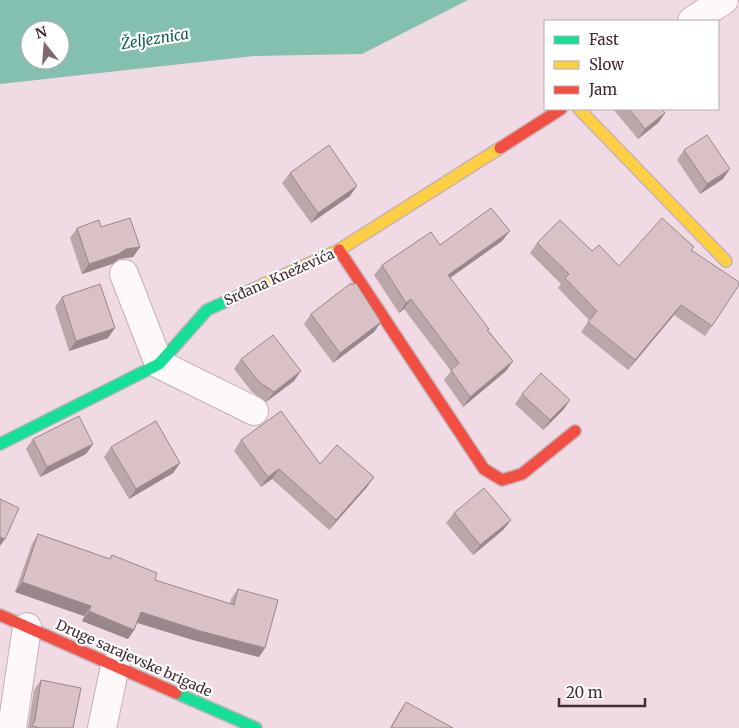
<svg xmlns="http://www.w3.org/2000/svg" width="739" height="728" viewBox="0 0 739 728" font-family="Merriweather,serif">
<rect width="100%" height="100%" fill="#f0dae3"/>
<!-- water -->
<path fill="#84c0b0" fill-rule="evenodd" d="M 0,0 L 468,0 L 362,54 L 254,56 L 0,84 ZM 30,30 L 60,30 L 60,60 L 30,60 Z"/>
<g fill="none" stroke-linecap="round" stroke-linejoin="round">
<defs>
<path id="street" d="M 692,21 L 724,0
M 124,274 L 159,364 L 254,411
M 12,728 L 27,627
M 102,728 L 115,666"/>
<path id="fast" d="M 0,444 L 159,364 L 207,310 L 251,290
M 176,693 L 256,728"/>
<path id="slow" d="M 579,109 L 726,261
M 251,290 L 339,250 L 500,148"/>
<path id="jam" d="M 500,148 L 561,109
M 339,250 L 484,469 L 502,480 L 522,474 L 575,431
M 0,615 L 176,693"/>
</defs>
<!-- street casing -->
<use href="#street" stroke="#c5b1b9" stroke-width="30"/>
<!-- fast casing -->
<use href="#fast" stroke="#c5b1b9" stroke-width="14"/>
<!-- slow casing -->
<use href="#slow" stroke="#c5b1b9" stroke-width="14"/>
<!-- jam casing -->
<use href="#jam" stroke="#c5b1b9" stroke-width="14"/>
<!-- street -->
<use href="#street" stroke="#fdf9fb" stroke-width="28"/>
<!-- fast -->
<use href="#fast" stroke="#16e098" stroke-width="11"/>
<!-- slow -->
<use href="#slow" stroke="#ffcf43" stroke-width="11"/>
<!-- jam -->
<use href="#jam" stroke="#f24e42" stroke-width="11"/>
</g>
<!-- wall -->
<path fill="#bba6aa" d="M 613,109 L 662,109 L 665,113 L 658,123 L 638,139 Z
M 684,150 L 723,179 L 700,194 L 677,160 Z
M 290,173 L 350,196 L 311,223 L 282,183 Z
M 101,227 L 140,247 L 133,257 L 119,259 L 112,264 L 82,274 L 70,238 L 77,228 Z
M 502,241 L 450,278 L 488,330 L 513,361 L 506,371 L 463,407 L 444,380 L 451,371 L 404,309 L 399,313 L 374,275 L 382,265 Z
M 537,243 L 592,251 L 619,266 L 694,247 L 691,251 L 712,326 L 705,336 L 674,315 L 628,370 L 581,332 L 589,320 L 558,288 L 561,284 L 530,253 Z
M 62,297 L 108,338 L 69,351 L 55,307 Z
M 311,314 L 381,322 L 374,332 L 333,363 L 304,324 Z
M 241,359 L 294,381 L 266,402 L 252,392 L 234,369 Z
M 522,394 L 570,400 L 563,410 L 543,430 L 515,404 Z
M 33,439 L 93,444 L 86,454 L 40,477 L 26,449 Z
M 241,440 L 320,464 L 374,477 L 367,487 L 329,530 L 272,479 L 261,487 L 234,451 Z
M 111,447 L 180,463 L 173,473 L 129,499 L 104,457 Z
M 454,513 L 511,520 L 503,530 L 473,555 L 446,523 Z
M 38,534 L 109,559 L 112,555 L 155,580 L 230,604 L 231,599 L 238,589 L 265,648 L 259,657 L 193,640 L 137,623 L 134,630 L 128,639 L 82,621 L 84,616 L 15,592 L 32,544 Z
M 41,680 L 73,728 L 28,728 L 34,690 Z
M 406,702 L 453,728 L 390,728 L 399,712 Z"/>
<!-- shaded-wall -->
<path fill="#99878b" d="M 665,113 L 658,123 L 638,139 L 645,129 Z
M 730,169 L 723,179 L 700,194 L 707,184 Z
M 357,186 L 350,196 L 311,223 L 318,213 Z
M 510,231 L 502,241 L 440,285 L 448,275 Z
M 140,247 L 133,257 L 119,259 L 112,264 L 82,274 L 89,264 L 126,249 Z
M 411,299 L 404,309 L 399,313 L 406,303 Z
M 681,305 L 674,315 L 628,370 L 635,360 Z
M 381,322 L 374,332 L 333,363 L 340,353 Z
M 115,328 L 108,338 L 69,351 L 76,341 Z
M 513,361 L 506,371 L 463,407 L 470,397 Z
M 301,371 L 294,381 L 266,402 L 274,392 Z
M 570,400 L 563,410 L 543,430 L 550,420 Z
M 93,444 L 86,454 L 40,477 L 47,467 Z
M 180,463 L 173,473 L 129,499 L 136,489 Z
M 279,469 L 272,479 L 261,487 L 268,477 Z
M 374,477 L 367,487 L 329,530 L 336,520 Z
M 511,520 L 503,530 L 473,555 L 480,545 Z
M 0,537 L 5,539 L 0,546 Z
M 22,582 L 91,606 L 84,616 L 15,592 Z
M 89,611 L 134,630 L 128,639 L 82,621 Z
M 141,612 L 265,648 L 259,657 L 193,640 L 135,622 Z"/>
<!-- building -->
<path fill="#dac1c6" stroke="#99878b" d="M 629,109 L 662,109 L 665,113 L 645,129 Z
M 707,135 L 730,169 L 707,184 L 684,150 Z
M 329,145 L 357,186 L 318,213 L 290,173 Z
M 491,208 L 510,231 L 448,275 L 489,329 L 487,330 L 513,361 L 470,397 L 451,370 L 459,363 L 411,299 L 406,303 L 382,265 L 431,232 L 440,245 Z
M 130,218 L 140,247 L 126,249 L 119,254 L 89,264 L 77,228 L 99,220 L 101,227 Z
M 662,218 L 694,247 L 691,250 L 739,282 L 739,285 L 712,326 L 681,305 L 635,360 L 588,322 L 597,311 L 565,278 L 569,274 L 537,243 L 560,220 L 592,251 L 599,245 L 619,266 Z
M 351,283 L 352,285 L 356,283 L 381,322 L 340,353 L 311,314 Z
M 100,284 L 115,328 L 76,341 L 62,297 Z
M 273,335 L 301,371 L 274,392 L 259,382 L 241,359 Z
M 541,373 L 570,400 L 550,420 L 522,394 Z
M 281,411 L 320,464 L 337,445 L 374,477 L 336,520 L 279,469 L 268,477 L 241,440 Z
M 79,416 L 93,444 L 47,467 L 33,439 Z
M 156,421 L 180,463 L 136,489 L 111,447 Z
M 484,488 L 511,520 L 480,545 L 454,513 Z
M 0,499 L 19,508 L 5,539 L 0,537 Z
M 38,534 L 110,559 L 112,555 L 157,573 L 155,580 L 234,605 L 238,589 L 278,600 L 265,648 L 200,631 L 141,612 L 134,630 L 89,611 L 91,606 L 22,582 Z
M 41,680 L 81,688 L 73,728 L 40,728 L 32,726 L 35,720 Z
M 406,702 L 453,728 L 391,728 Z"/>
<g text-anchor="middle" stroke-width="4.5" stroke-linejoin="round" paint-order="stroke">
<!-- street labels -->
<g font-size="14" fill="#432c36" stroke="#fff">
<text transform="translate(279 277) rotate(-24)" y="5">Srđana Kneževića</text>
<text transform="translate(134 658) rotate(24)" y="5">Druge sarajevske brigade</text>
</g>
<!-- water labels -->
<g font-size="15" font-style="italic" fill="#0f5d4b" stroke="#fff">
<text transform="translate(155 39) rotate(-9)" y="5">Željeznica</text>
</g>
</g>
<!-- legend -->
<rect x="544" y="20" width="175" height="90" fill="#ffffff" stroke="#b4abaf"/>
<rect x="554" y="36" width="25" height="8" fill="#16e098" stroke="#b4abaf"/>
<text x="589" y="45" font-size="15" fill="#432c36">Fast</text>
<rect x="554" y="61" width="25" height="8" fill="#ffcf43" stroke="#b4abaf"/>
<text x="589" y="70" font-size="15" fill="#432c36">Slow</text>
<rect x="554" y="86" width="25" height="8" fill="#f24e42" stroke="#b4abaf"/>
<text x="589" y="95" font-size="15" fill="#432c36">Jam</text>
<!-- north arrow -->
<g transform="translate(45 45) rotate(343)"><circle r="24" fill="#ffffff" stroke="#b4abaf"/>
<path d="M0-4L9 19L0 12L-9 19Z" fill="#806973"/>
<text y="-8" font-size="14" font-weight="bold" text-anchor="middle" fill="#432c36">N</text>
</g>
<!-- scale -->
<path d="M559 698v8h86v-8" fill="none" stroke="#432c36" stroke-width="2.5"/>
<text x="566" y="698" font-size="15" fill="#432c36" stroke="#ffffff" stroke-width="4" paint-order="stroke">20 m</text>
</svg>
